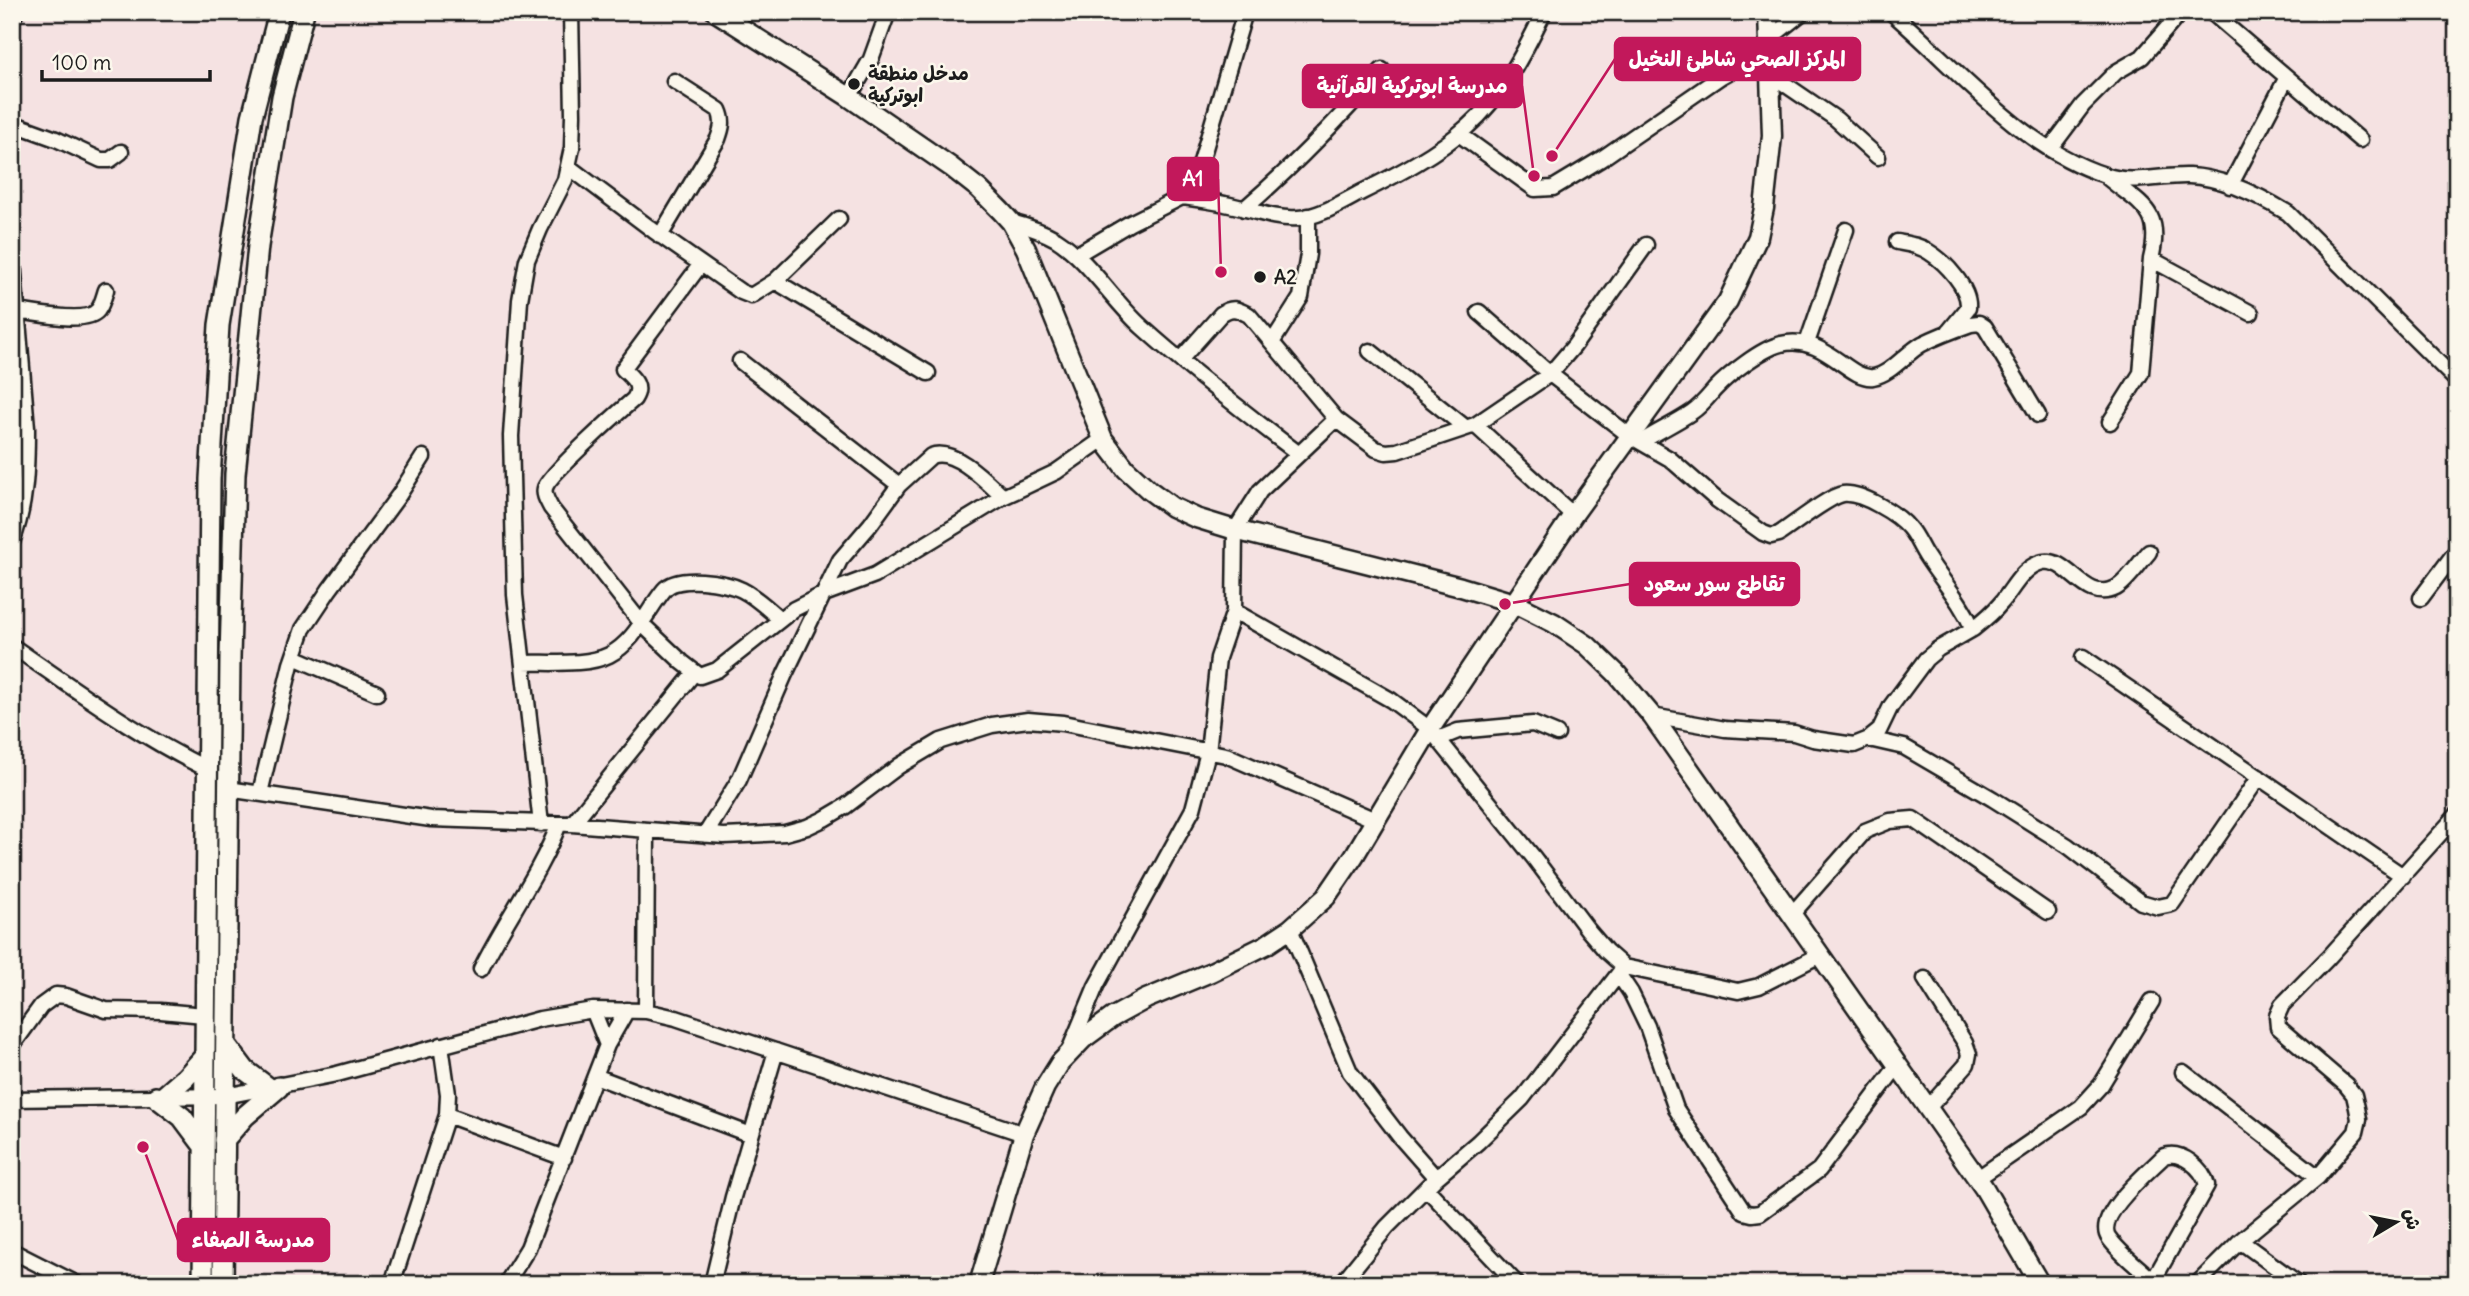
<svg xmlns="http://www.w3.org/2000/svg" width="2469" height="1296" viewBox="0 0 2469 1296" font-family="Delius,'Playpen Sans Arabic',sans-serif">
<rect width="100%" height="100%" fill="#f5e2e2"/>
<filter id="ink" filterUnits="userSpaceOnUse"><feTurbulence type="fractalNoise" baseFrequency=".0143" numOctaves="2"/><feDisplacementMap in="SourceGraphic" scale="14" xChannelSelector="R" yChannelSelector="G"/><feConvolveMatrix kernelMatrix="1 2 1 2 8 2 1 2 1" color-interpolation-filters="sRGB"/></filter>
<g filter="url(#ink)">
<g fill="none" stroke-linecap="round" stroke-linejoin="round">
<defs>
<path id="minor" d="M 1891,12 C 1957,68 2020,148 2105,175 C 2134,185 2159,175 2189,176 C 2222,177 2260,196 2288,213 L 2457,381
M 2211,12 L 2360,140
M 1770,38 L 1803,12
M 1770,74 L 1836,119 L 1878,157
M 849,97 L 871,59 L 888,12
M 12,123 L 56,139 L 101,160 L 110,160 L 121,152
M 1459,134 L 1535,189 L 1553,188 L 1601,159 L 1720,77 L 1770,49
M 2050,149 L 2083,105 L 2116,72 L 2142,57 L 2181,12
M 569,167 L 654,231 L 741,292 L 751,296 L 775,281 L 839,219
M 2108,178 C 2142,206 2163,211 2151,259 L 2251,313
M 2230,186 L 2286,79
M 1182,197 C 1196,199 1211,201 1225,204 C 1249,208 1273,220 1298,218 C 1320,217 1342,202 1362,192 C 1398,174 1437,154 1467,127 C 1502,97 1524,53 1544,12
M 1244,209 C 1294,166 1339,119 1382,70
M 1011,222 C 1026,226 1042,231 1056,239 C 1089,260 1113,301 1142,327 C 1192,372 1245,413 1299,454
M 660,236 L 718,139 C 722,128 724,121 719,110 L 674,81
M 1897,242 C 1908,244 1919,245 1929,252 C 1945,262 1970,288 1968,308 L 1949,331
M 12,248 L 27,428 C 27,467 26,506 12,542
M 1076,255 L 1130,223 L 1182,197 L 1196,179 L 1245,12
M 701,264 L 623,369 C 632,378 643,385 634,399 C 620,411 548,475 545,488 C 543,495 548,502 551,508 L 642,624 L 682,662 L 700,676 L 717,670 L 794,609 L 824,594 L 875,575 L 1003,497 L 1056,472 L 1103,439
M 775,281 L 928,373
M 17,311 C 35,313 87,325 98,310 C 102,305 104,296 106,290
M 1479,312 L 1550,374 L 1630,436 L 1670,459 L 1717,500 L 1763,533 L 1771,536 L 1779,534 C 1793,525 1829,496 1843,494 C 1861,492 1898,514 1909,528 C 1916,536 1920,547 1926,556 C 1942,581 1961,601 1973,629 L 1938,649 L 1926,659 L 1891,706 L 1879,731 L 1869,739 L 1854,745 L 1813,739 L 1794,733 L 1725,729 L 1652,716
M 1273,341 L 1301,297 L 1308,254 L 1308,216
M 1807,343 L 1846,230
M 1370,351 L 1466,428
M 1180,360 L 1221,314 C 1232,306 1237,309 1249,315 L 1336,419 L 1376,449 L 1386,452 L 1397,451 L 1475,425 L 1550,374 L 1574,346 L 1646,245
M 740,361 L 899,485
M 2110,422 L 2141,373 L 2151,259
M 1475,425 L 1573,515
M 1641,442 C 1658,431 1676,423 1692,412 C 1701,406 1708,397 1715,389 C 1728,375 1761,349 1781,344 C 1825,334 1848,380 1873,377 C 1891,374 1906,353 1922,344 C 1938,336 1954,330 1971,324 L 1979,323 L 1985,327 L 2038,415
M 2421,598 L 2457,550
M 1234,611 L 1391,700 L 1430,729 L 1534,858 L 1588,930 L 1606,951 L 1624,967 L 1738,991 L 1759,986 L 1820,955
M 1973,629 C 1983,621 1993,613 2001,603 C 2013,589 2023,566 2043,562 C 2069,557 2084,604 2116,588 C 2128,581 2140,562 2149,552
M 12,646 C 76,690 137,735 207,769
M 294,657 L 377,693
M 2083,657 L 2403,876
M 523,663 C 547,662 587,666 609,655 C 636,641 646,612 664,590 C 677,574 726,582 742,590 C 756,597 768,609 780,619
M 1438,739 L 1458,731 L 1533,724 L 1557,734
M 1869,739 L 1904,747 L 1993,799 L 2068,846 L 2141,902 L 2158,907 L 2172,904 L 2259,777
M 228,789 L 431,819 L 572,824 L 724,836 L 785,833 L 807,827 L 824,819 L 846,806 L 899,766 L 941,741 L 992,725 L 1028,720 L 1063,723 L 1226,755 L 1375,820
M 260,793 L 291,664 L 303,629 L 329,590 L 399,495 L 423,457
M 541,824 L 515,595 L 511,436 L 520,300 L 527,260 L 540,229 L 565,180 L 572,148 L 573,115 L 571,12
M 572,824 L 694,673
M 705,835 L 739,780 L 785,674 L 840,560 L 870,525 L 899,485 L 931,456 C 954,447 987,482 1003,497
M 1792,914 L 1865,831 L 1890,821 L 1913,819 L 2048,912
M 1290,929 L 1350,1072 L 1400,1137 L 1436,1178
M 481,969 C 505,920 539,875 559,824
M 1619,975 L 1631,993 L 1647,1026 L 1676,1109 L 1744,1212 L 1752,1214 L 1760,1213 L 1819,1170 L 1898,1065
M 1925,979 L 1965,1043 L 1969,1054 L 1967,1064 L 1928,1108
M 646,1011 L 647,830
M 607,1045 L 627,1010
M 12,1046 L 41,1006 L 56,995 L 66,996 L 106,1010 L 161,1011 L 204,1015
M 1069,1051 L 1096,986 L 1193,809 L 1208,752 L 1218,658 L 1234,611 L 1235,530 L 1260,491 L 1336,419
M 2183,1072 L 2318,1177
M 595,1076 L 751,1135
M 12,1099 L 225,1096 L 337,1074 L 540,1019 L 593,1010 L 646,1011 L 676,1018 L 1024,1134
M 447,1115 L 564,1158
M 1978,1178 L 2081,1107 L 2101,1085 L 2152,1001
M 1426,1188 L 1517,1284
M 2240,1241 L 2299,1284
M 12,1251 L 77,1284
M 2153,1281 L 2207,1185 C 2203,1168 2181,1150 2164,1156 C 2149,1171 2093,1217 2109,1238 C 2120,1254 2139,1267 2153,1281 L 2156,1284
M 392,1284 L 447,1115 L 448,1094 L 441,1045
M 506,1284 L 528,1248 L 607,1045 L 593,1010
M 712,1284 L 733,1197 L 776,1051
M 1341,1284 L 1387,1227 L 1436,1178 L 1478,1142 L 1522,1099 L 1623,968
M 2197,1284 L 2240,1241 L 2318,1177 L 2356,1132 L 2359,1119 L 2357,1108 L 2354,1095 L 2346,1085 L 2278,1027 L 2277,1016 L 2282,1005 L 2328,958 L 2457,815"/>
<path id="tertiary" d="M 716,12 L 849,97 L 951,167 L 979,189 L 1001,211 L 1011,222 L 1026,249 L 1103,439 L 1126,469 L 1149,490 L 1172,507 L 1196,518 L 1235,530 L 1461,587 L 1514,603 L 1554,623 L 1587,645 L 1616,673 L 1652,716 L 1984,1188 L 2040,1284
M 12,15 L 14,12
M 979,1284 L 1024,1134 L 1045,1087 L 1060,1063 L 1083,1039 L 1113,1017 L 1146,999 L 1211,972 L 1266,945 L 1290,929 L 1326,897 L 1354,856 L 1430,729 L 1573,515 L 1728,301 L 1758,237 L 1764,208 L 1772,136 L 1768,12"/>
<path id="secondary" d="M 227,1046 L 245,1070 L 269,1088
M 156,1097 L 182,1117 L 203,1145
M 163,1097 L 186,1077 L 203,1058
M 224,1140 L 245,1116 L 279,1087
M 203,1284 L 210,479 L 219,325 L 252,117 L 279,12
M 223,1284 L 230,658 L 235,474 L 258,246 L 282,97 L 304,12"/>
</defs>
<!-- minor casing -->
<use href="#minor" stroke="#1c1c1c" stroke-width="19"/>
<!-- tertiary casing -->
<use href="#tertiary" stroke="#1c1c1c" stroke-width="23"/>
<!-- secondary casing -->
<use href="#secondary" stroke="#1c1c1c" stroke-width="24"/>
<!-- minor -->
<use href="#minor" stroke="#fbf7ec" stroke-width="14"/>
<!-- tertiary -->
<use href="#tertiary" stroke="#fbf7ec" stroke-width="18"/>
<!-- secondary -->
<use href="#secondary" stroke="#fbf7ec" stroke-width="19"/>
</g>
</g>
<!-- markers -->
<g fill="#1c1c1c" stroke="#fbf7ec" stroke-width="2.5">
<circle cx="854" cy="84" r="7"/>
<circle cx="1260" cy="277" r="7"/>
</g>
<g text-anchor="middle" stroke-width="5" stroke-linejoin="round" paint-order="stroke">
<!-- poi labels -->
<g font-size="19" font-weight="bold" fill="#1c1c1c" stroke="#fbf7ec" text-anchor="start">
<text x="868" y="80">مدخل منطقة<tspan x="868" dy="22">ابوتركية</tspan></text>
<text x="1274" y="284">A2</text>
</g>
</g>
<!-- callouts -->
<path fill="none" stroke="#c2185b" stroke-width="2.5" d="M1552 156L1615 59M1534 176L1522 86M1221 272L1218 179M1505 604L1630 584M143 1147L178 1240"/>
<g fill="#c2185b" stroke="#fbf7ec" stroke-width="2.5">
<circle cx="1552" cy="156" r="7"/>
<circle cx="1534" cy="176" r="7"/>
<circle cx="1221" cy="272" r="7"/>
<circle cx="1505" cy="604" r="7"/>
<circle cx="143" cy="1147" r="7"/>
</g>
<g fill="#c2185b" stroke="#c2185b" stroke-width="2.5">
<rect x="1615" y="38" width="245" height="42" rx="7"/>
<rect x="1303" y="65" width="219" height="42" rx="7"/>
<rect x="1168" y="158" width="50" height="42" rx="7"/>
<rect x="1630" y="563" width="169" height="42" rx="7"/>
<rect x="178" y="1219" width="151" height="42" rx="7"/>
</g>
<g font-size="21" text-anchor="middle" font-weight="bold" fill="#fff">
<text x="1737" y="66">المركز الصحي شاطئ النخيل</text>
<text x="1412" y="93">مدرسة ابوتركية القرآنية</text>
<text x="1193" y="186">A1</text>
<text x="1714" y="591">تقاطع سور سعود</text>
<text x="253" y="1247">مدرسة الصفاء</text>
</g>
<!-- margin -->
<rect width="2469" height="1296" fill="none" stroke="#fbf7ec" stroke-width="42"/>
<rect x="21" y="21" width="2427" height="1254" fill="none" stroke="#1c1c1c" stroke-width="2.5" filter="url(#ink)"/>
<!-- north arrow -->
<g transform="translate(2396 1222) rotate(80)" stroke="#fbf7ec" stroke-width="5" paint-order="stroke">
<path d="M0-5L12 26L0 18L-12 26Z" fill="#1c1c1c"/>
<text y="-10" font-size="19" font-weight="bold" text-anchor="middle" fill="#1c1c1c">ش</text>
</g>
<!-- scale -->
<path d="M42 70v10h168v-10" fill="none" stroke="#1c1c1c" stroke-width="3.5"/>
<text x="52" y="70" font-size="21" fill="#1c1c1c" stroke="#fbf7ec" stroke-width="5" paint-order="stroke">100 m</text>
</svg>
